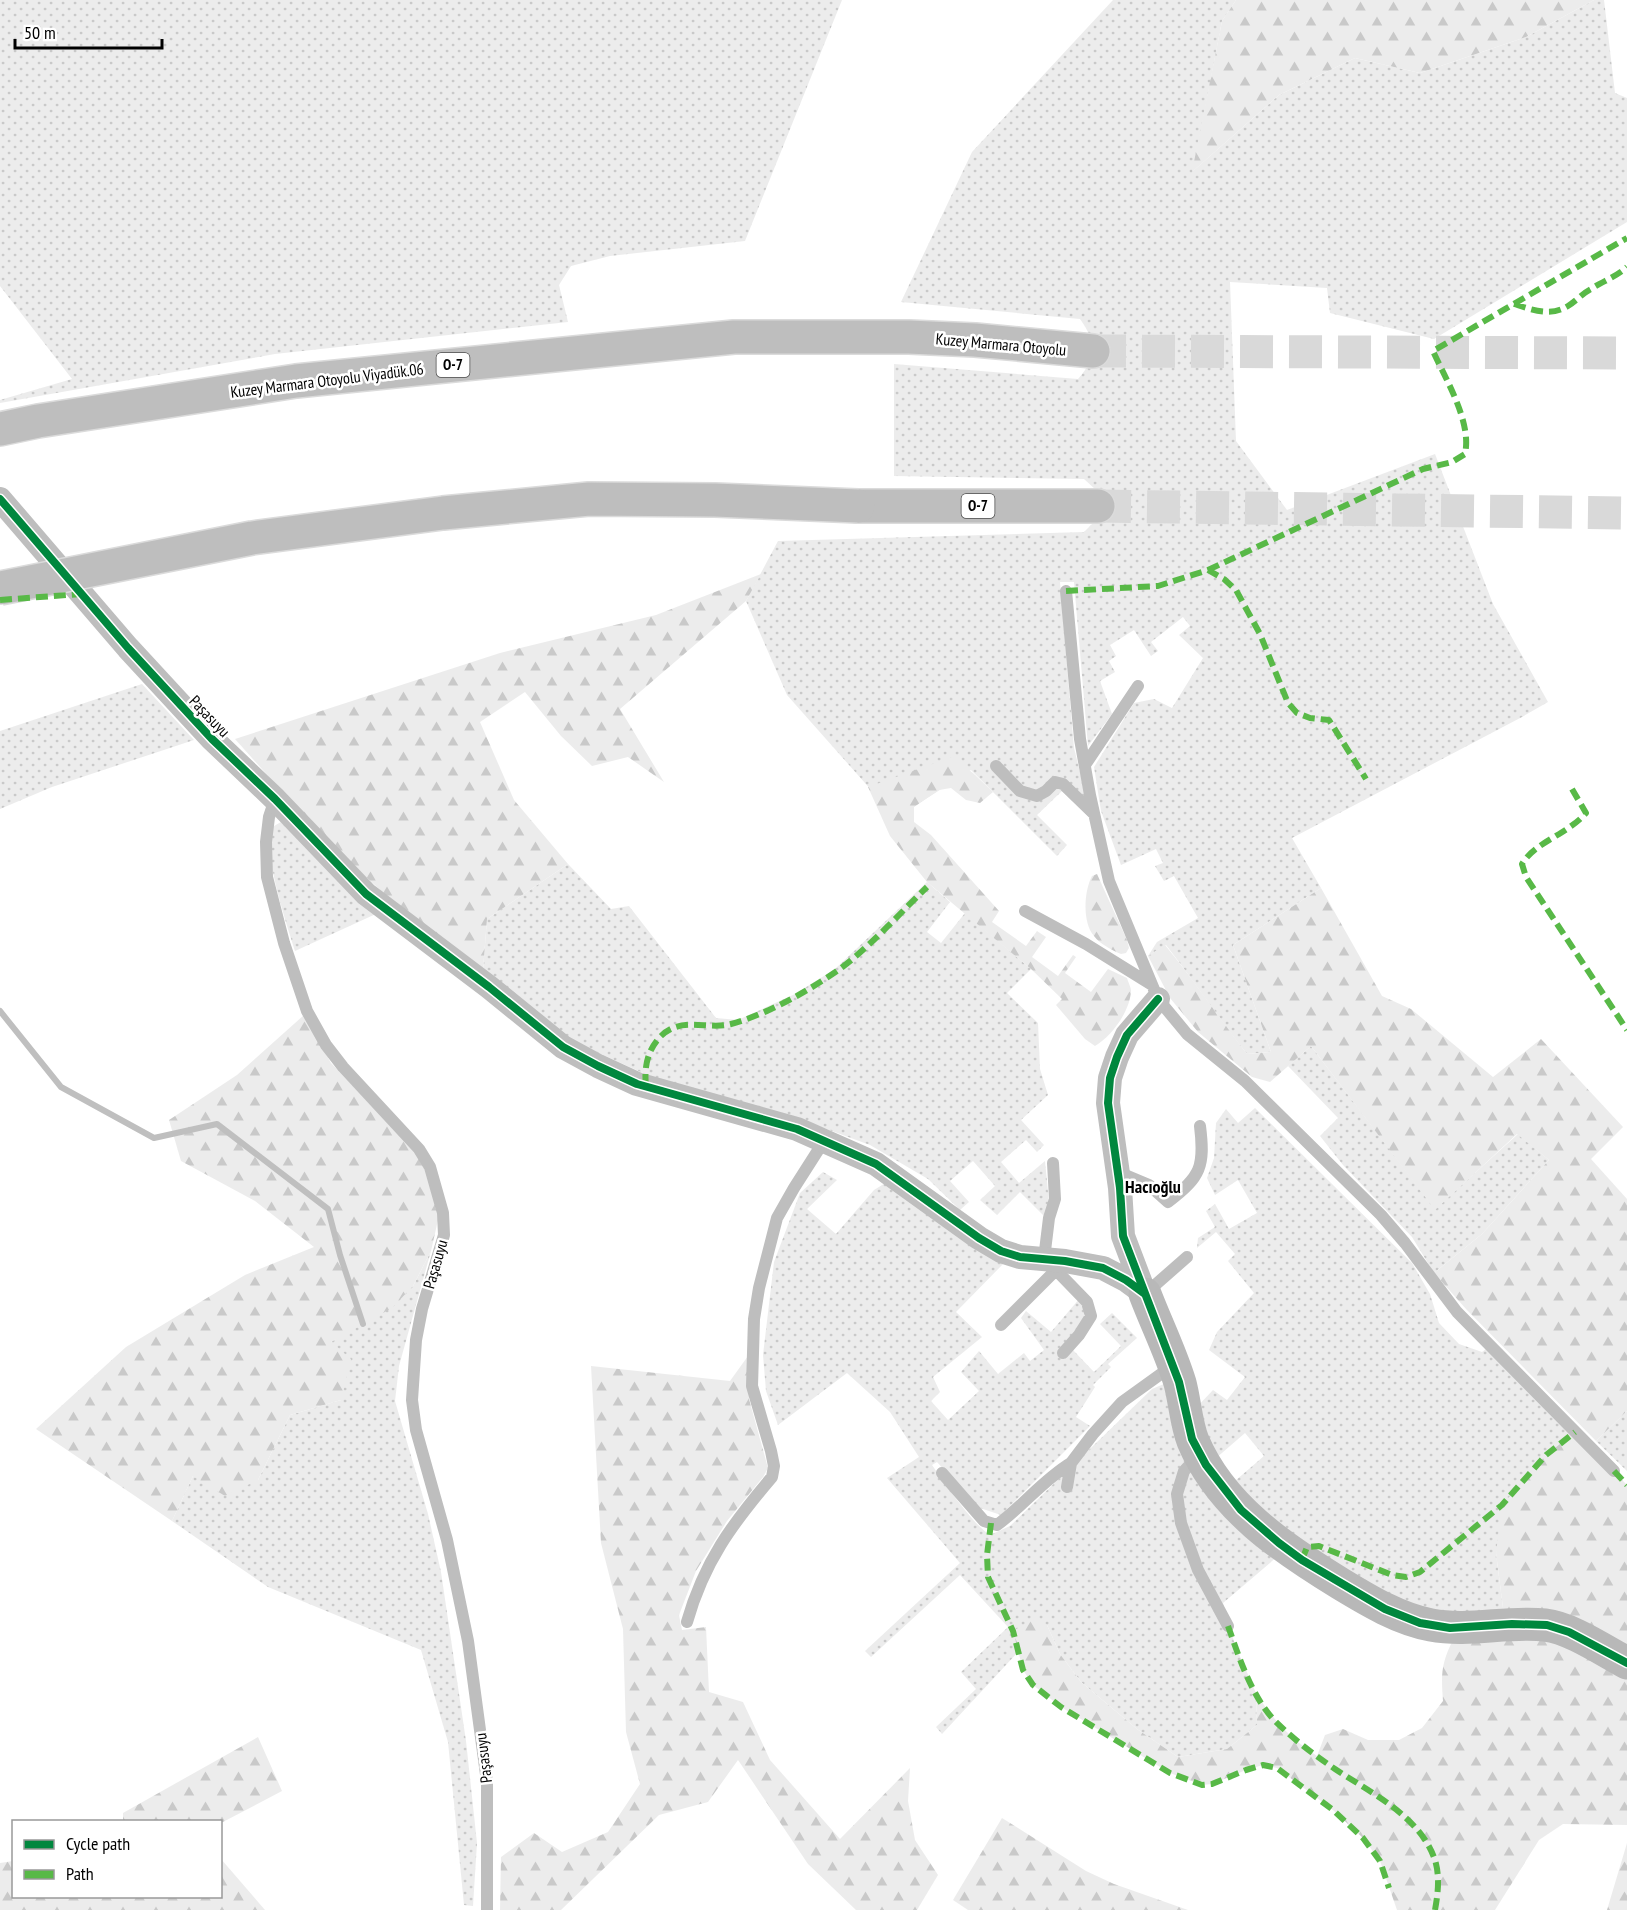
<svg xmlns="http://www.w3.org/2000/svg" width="1627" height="1910" viewBox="0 0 1627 1910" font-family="'PT Sans Narrow',sans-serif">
<defs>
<pattern id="grass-dots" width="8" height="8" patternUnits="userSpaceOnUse" patternTransform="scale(1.5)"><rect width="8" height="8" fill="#ececec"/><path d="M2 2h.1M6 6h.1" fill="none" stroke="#c9c9c9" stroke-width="1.8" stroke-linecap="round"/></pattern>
<pattern id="forest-firs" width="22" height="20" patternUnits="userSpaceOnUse" patternTransform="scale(1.5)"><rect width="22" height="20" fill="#ececec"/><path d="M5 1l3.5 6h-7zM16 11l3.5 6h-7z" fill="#c9c9c9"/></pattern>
</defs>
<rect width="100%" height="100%" fill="#fff"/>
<!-- grass -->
<path fill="url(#grass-dots)" d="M 0,0 L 842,0 L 745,241 L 610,256 L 571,266 L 559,285 L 568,322 L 275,354 L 0,403 L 0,400 L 72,379 L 0,286 Z
M 1113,0 L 1236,0 L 1222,21 L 1193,171 L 1279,95 L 1355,58 L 1420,73 L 1526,37 L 1594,0 L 1604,0 L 1615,93 L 1627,98 L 1627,222 L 1434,339 L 1330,313 L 1327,288 L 1230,282 L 1236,441 L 1287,510 L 1435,454 L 1493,604 L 1548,702 L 1522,717 L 1292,838 L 1321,888 L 1233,945 L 1271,1052 L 1247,1054 C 1219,1019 1194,981 1166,945 L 1148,956 L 1157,942 L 1198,918 L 1174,876 L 1164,881 L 1155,866 L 1163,863 L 1156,849 L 1121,865 L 1101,811 L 1094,767 L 1134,703 L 1154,699 L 1172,708 L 1203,658 L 1179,635 L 1190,626 L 1183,617 L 1151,642 L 1158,651 L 1151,656 L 1134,630 L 1110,645 L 1116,656 L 1109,661 L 1115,672 L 1100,681 L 1112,714 L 1088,746 L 1074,582 L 1060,582 L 1074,748 L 1092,820 L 1062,791 L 1037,815 L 1067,845 L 1057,856 L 971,770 L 896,818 L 787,695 L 746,601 L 778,541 L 1084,532 L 1096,520 L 1096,490 L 1084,479 L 894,476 L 894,364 L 1078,379 C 1097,357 1097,343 1080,319 L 901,302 L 972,152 Z
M 142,684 L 194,740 L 52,787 L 0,809 L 0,731 Z
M 281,822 L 378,913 L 295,951 C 288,928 260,847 273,827 C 275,825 278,824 281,822 Z
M 568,864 L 611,909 L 629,906 L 716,1018 L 738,1020 L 795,994 L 835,969 L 927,882 L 950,902 L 927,932 L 941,943 L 965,913 L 1031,969 L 1007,993 L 1038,1023 L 1040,1069 L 1048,1095 L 1021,1120 L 1044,1145 L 1037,1152 L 1026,1140 L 1001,1162 L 1019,1183 L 1045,1161 L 1049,1202 L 1045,1217 L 1020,1192 L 997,1215 L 980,1200 L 995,1186 L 973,1161 L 950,1181 L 969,1202 L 960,1210 L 928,1179 L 870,1145 L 802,1120 L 654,1078 L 583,1046 L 558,1031 L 483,970 L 487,919 Z
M 1311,1046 L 1435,1209 L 1518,1134 L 1549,1160 L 1482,1234 L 1434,1273 L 1412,1237 L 1343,1165 L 1320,1136 L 1338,1118 L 1288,1066 Z
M 1255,1108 L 1412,1263 L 1430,1294 L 1439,1323 L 1459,1344 L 1482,1352 L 1486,1349 L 1575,1432 L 1546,1455 L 1496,1553 L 1504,1616 L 1401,1607 L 1263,1517 L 1235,1481 L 1264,1456 L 1245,1433 L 1215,1459 L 1195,1409 L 1213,1390 L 1227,1400 L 1245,1377 L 1209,1350 L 1217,1332 L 1254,1293 L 1228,1261 L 1235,1254 L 1216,1232 L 1197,1248 L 1198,1238 L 1215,1227 L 1206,1211 L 1215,1204 L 1229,1229 L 1257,1213 L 1238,1180 L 1215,1195 L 1207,1178 L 1214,1158 L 1216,1123 L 1226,1109 L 1238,1123 Z
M 823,1172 L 837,1180 L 807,1209 L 836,1234 L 874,1190 L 887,1182 L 1005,1262 L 956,1312 L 982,1337 L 933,1377 L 940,1392 L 931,1401 L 948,1420 L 979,1391 L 961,1372 L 979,1351 L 998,1374 L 1024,1353 L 1030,1361 L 1044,1350 L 1021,1318 L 1026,1311 L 1051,1332 L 1080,1298 L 1085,1311 L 1083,1321 L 1058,1354 L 1064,1359 L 1073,1350 L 1094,1372 L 1121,1346 L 1100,1324 L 1112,1313 L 1137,1338 L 1108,1364 L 1111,1367 L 1093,1385 L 1095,1387 L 1076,1417 L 1090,1426 L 1001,1515 L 977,1507 L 937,1462 L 932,1465 C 943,1481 974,1526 990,1535 L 1010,1526 L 1152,1389 L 1171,1381 L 1278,1556 L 1223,1603 L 1235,1645 L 1256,1693 L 1257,1725 L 1227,1749 L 1178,1757 L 1137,1729 L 1081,1682 L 1060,1654 L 1047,1625 L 1013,1631 L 1018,1652 L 942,1734 L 936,1727 L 976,1689 L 961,1672 L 1008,1627 L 960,1575 L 871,1657 L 865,1651 L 960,1563 L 887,1478 L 919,1457 L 890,1412 L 847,1373 L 778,1425 L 766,1391 L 763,1355 L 774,1262 L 800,1193 Z
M 431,1251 L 399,1366 L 395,1401 L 428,1514 L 441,1572 L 466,1741 L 477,1843 L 473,1906 L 464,1905 L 448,1742 L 421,1650 L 268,1587 L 172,1521 L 193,1476 L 258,1480 L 290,1415 L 341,1400 L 331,1342 L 413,1286 Z
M 1627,1411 L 1627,1471 L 1596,1441 Z"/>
<!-- forest -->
<path fill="url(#forest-firs)" d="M 1236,0 L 1594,0 L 1526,37 L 1420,73 L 1355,58 L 1279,95 L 1192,172 L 1222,21 Z
M 761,574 L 746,601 L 620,709 L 664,782 L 628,757 L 592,766 L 561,736 L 525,692 L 480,722 L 514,800 L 568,864 L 487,919 L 483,970 L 392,901 L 322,836 L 235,739 L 500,653 L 656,615 Z
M 952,757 L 973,773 L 993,792 L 980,803 L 966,800 L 951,788 L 939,790 L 914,807 L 914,822 L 931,835 L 999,911 L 992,922 L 1026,946 L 1037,931 L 1046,937 L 1032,957 L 1058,976 L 1073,955 L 1076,957 L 1065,973 L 1091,992 L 1108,969 L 1127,978 C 1128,982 1131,987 1131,991 C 1130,1011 1112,1036 1095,1046 L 1085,1039 L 1056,1005 L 1062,999 L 1031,969 L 927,882 L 890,836 L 868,787 Z
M 1097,874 L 1127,940 L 1129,948 L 1126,953 L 1121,954 C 1112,950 1100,944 1094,936 C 1082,922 1084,891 1092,876 Z
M 1321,888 L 1382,996 L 1411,1009 L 1493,1077 L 1541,1039 L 1623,1127 L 1591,1159 L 1627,1199 L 1627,1411 L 1596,1441 L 1466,1309 L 1434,1273 L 1482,1234 L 1549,1160 L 1517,1134 L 1435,1210 L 1311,1046 L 1270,1082 L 1252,1077 L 1198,1032 L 1170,998 L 1148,956 L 1165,945 C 1194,980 1219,1018 1247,1054 L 1271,1052 L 1233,945 Z
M 304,1015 L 331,1063 L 414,1150 L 430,1179 L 438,1220 L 431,1251 L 413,1286 L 392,1308 L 331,1342 L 351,1359 L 341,1400 L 290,1415 L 258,1480 L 225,1496 L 193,1476 L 172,1521 L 36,1429 L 126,1347 L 245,1275 L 314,1247 L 255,1201 L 181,1161 L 169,1120 L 237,1075 Z
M 748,1356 L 749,1399 L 768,1468 L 763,1477 L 727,1521 L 696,1571 L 679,1615 L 682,1630 L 706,1627 L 709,1692 L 743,1702 L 770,1760 L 840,1839 L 910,1768 L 908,1801 L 915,1840 L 938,1875 L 917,1910 L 856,1910 L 808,1864 L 738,1760 L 708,1802 L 659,1815 L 561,1910 L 500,1910 L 501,1857 L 534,1833 L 562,1852 L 608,1832 L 640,1784 L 626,1732 L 623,1629 L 601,1543 L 591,1366 L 730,1381 Z
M 1575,1432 L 1627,1485 L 1627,1654 L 1504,1616 L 1496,1553 L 1502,1505 L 1546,1455 Z
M 1035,1618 L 1047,1625 L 1060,1654 L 1081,1682 L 1137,1729 L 1178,1757 L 1227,1749 L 1257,1725 L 1256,1693 C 1274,1721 1289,1737 1317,1756 L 1325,1735 L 1343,1729 L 1368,1740 L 1399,1740 L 1422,1728 L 1443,1701 C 1441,1674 1441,1663 1454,1638 L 1552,1639 L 1627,1673 L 1627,1825 L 1563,1824 L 1539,1840 L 1495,1910 L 1397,1910 L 1380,1861 L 1363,1838 L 1333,1810 L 1277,1768 L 1263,1765 L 1246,1770 L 1212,1784 L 1202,1785 L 1170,1773 L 1061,1707 L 1033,1685 L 1023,1670 L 1013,1631 Z
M 258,1737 L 282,1791 L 221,1823 L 123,1821 L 123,1813 Z
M 1002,1818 L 1086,1871 L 1114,1884 L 1188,1910 L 968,1910 L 953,1900 Z
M 1627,1843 L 1627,1910 L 1607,1910 Z
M 221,1859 L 265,1910 L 0,1910 L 0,1863 L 13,1861 L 14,1896 L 220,1896 Z"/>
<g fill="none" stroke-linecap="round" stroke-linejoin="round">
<!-- stream -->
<path stroke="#bfbfbf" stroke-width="6" d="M 0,1011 L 61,1087 L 154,1138 L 217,1124 L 328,1209 L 340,1255 L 363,1324"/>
<!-- highway-tunnel -->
<path stroke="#d9d9d9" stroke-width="33" stroke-dasharray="33 16" stroke-linecap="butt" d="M 1093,351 L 1627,353
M 1098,506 L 1627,513"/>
<defs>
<path id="highway" d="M 0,429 L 38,421 L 296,381 L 734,337 L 909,337 L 975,340 L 1093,351
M 858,506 L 1098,506"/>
</defs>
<!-- highway casing -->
<use href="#highway" stroke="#dbdbdb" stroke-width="36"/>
<!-- lane -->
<path stroke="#bebebe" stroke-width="12" d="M 1066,591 L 1080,739 L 1090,795 L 1109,881 L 1158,999 L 1187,1034 L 1245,1081 L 1381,1215 L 1405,1243 L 1457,1312 L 1614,1471
M 1085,765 L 1138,686
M 996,766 L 1020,791 L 1037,796 L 1046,791 L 1055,782 L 1063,784 L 1094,814
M 275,799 L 269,817 L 266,842 L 267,877 L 284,943 L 307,1011 L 326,1045 L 343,1067 L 419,1149 L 430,1167 L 443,1213 L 444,1235 L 422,1309 L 416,1340 L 412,1400 L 416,1430 L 447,1540 L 468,1641 L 487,1782 L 487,1910
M 1025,911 L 1086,944 L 1152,985
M 1118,1172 L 1149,1185 L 1168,1202 C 1201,1177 1205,1166 1200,1126
M 1044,1259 L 1049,1218 L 1055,1199 L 1053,1163
M 1056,1270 L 1087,1302 L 1091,1316 L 1079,1335 L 1063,1353
M 1146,1293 L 1187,1257
M 1001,1325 L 1062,1264
M 1197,1457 L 1184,1471 L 1177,1494 L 1181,1523 L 1198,1570 L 1228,1626
M 942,1473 L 984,1521 L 997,1525 C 1023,1506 1043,1480 1071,1463
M 1067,1487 L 1071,1463 L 1093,1434 L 1122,1402 L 1172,1366
M 687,1622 C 704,1562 732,1524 772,1477 L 774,1466 L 771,1451 L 752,1386 L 754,1319 L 759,1288 L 777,1218 L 794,1188 L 824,1141"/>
<!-- street -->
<path stroke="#bebebe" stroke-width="24" d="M 0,499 L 128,648 L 212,739 L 275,799 L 366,894 L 489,987 L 563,1047 L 598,1066 L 637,1084 L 797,1129 L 876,1164 L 979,1238 L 1001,1251 L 1020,1257 L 1065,1261 L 1103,1268 L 1126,1280 L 1145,1294
M 1145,1294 L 1123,1236 L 1120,1188 L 1108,1103 L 1110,1078 L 1117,1057 L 1127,1035 L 1158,999"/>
<!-- secondary -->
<path stroke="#b8b8b8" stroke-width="33" d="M 1145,1294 C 1156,1323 1171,1353 1180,1383 C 1185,1402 1186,1423 1193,1441 C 1221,1507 1282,1548 1341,1584 C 1369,1601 1399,1619 1431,1625 C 1469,1632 1507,1621 1545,1625 C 1571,1628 1603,1650 1627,1663"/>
<!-- highway -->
<use href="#highway" stroke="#bebebe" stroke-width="33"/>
<defs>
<path id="highway-bridge" d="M 0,588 L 252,538 L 443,513 L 589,499 L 715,500 L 858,506"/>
</defs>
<!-- highway-bridge casing -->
<use href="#highway-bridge" stroke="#dbdbdb" stroke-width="36" stroke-linecap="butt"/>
<!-- highway-bridge -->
<use href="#highway-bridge" stroke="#bebebe" stroke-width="33"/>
<!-- quiet -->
<path stroke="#58b947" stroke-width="6" stroke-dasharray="12 6" stroke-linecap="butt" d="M 1514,304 C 1533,310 1550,317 1568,306 C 1576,301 1583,293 1591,289 C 1603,281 1616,277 1627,267
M 1208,570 L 1423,469 L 1452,462 L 1465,454 C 1472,422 1446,380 1433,351 L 1627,238
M 1066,591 L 1158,586 L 1208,570 L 1224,579 L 1236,590 L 1260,634 L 1288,703 L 1297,713 L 1310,718 L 1329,720 L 1366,779
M 0,600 L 81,594
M 1572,789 L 1586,813 C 1568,834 1535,842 1522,864 L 1526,877 L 1627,1030
M 646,1086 C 644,1068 647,1050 661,1036 C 681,1016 707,1030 731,1024 C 743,1021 758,1015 769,1010 C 793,999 815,986 837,971 C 868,949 899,914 927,887
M 1614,1471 L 1627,1485
M 991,1523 L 987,1555 L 988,1577 L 1013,1631 L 1023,1670 L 1033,1685 L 1061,1707 L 1170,1773 L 1202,1785 L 1212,1784 L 1246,1770 L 1263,1765 L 1277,1768 L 1333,1810 L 1363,1838 L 1380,1861 L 1389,1888
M 1302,1560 L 1307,1547 L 1319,1546 L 1392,1575 L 1406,1577 L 1420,1572 L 1502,1505 L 1546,1455 L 1575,1432
M 1228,1626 C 1239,1657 1251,1695 1274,1720 C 1293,1739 1313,1754 1335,1769 C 1371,1793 1420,1816 1435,1860 C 1440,1877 1438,1893 1435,1910"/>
<defs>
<path id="cycleway" d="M 0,499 L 128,648 L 212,739 L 275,799 L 366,894 L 489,987 L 563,1047 L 598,1066 L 637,1084 L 797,1129 L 876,1164 L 979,1238 L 1001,1251 L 1020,1257 L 1065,1261 L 1103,1268 L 1126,1280 L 1145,1294
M 1158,999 L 1127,1035 L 1117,1057 L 1110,1078 L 1108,1103 L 1120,1188 L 1123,1236 L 1179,1382 L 1192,1439 L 1206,1465 L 1241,1510 L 1279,1543 L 1302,1560 L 1385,1609 L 1420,1623 L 1450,1628 L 1512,1624 L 1547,1625 L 1569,1632 L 1627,1663"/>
</defs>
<!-- cycleway casing -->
<use href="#cycleway" stroke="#fff" stroke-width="11"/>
<!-- cycleway -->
<use href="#cycleway" stroke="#00873e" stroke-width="8"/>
</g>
<g text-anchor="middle" stroke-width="5" stroke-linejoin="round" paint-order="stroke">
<!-- shield labels -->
<g fill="#fff" stroke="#4c4c4c" stroke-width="1.5">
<rect x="436.5" y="353" width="33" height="24" rx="4.5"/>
<rect x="961.5" y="494" width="33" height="24" rx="4.5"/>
</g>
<g font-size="15" font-weight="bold" fill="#000">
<text x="453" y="370">O-7</text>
<text x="978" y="511">O-7</text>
</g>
<!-- street labels -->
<g font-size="16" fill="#000" stroke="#fff">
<text transform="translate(1001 344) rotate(5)" y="6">Kuzey Marmara Otoyolu</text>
<text transform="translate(327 380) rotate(-7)" y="6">Kuzey Marmara Otoyolu Viyadük.06</text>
<text transform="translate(210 716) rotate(46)" y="6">Paşasuyu</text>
<text transform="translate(435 1264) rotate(-74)" y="6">Paşasuyu</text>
<text transform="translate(483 1758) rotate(-97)" y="6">Paşasuyu</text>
</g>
<!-- neighbourhood labels -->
<g font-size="18" font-weight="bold" fill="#000" stroke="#fff">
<text x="1153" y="1193">Hacıoğlu</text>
</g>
</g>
<!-- legend -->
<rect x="12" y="1820" width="210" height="78" fill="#ffffff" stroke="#999999" stroke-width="1.5"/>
<rect x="24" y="1840" width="30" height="9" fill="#00873e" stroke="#999999" stroke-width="1.5"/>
<text x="66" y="1850" font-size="18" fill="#000000">Cycle path</text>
<rect x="24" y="1870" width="30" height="9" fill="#58b947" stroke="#999999" stroke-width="1.5"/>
<text x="66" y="1880" font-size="18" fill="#000000">Path</text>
<!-- scale -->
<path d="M15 39v9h147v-9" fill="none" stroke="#000000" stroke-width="3"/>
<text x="24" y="39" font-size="18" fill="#000000" stroke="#ffffff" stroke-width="4.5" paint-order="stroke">50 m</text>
</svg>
